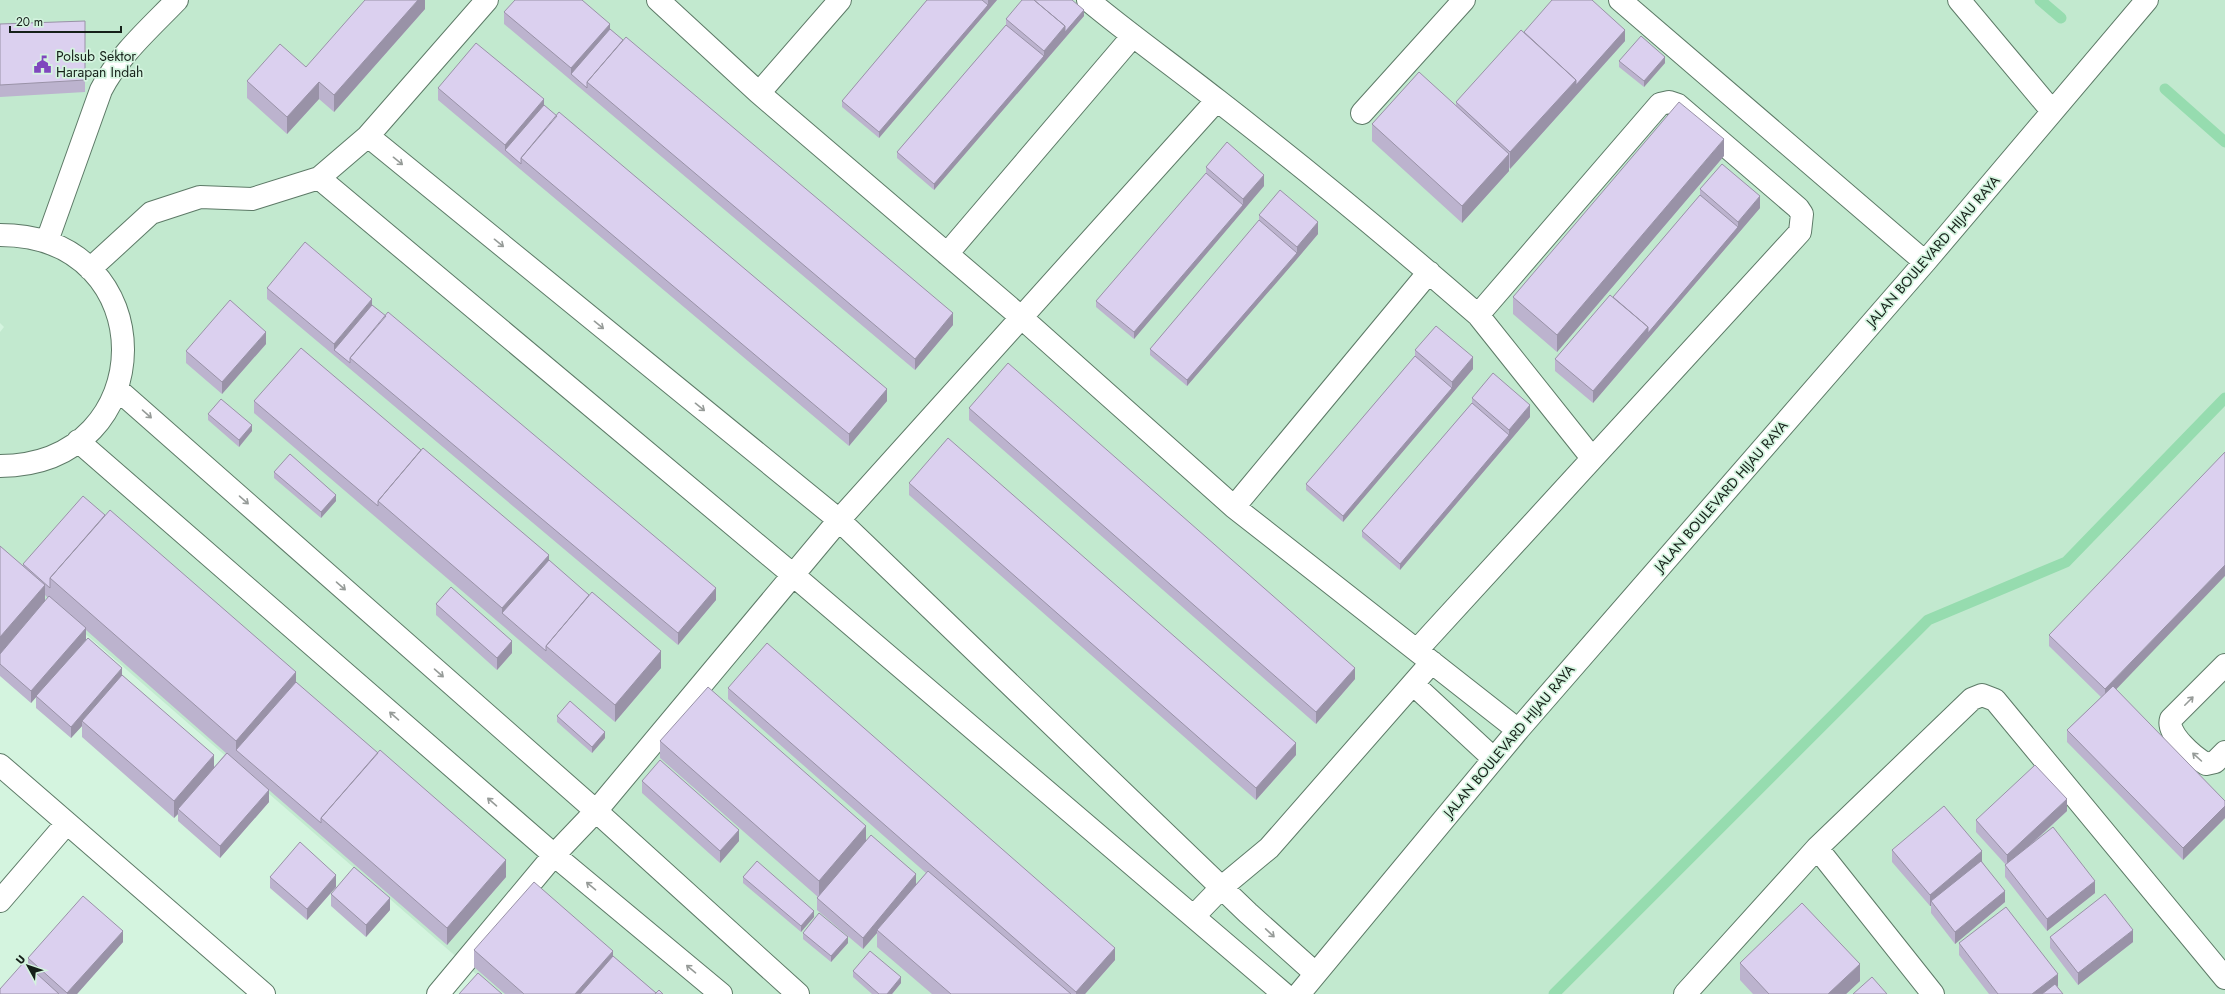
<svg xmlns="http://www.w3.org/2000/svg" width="2225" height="994" viewBox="0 0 2225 994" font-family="Jost,sans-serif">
<rect width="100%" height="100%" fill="#d4f4df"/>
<!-- built -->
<path fill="#c2e9cf" d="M 0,0 L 2225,0 L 2225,994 L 499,994 L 42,596 L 0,646 L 0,332 L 4,327 L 0,323 Z"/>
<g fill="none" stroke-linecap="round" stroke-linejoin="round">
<!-- stream -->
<path stroke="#96dcaf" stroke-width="11" d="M 2040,0 L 2061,18
M 2165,89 L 2225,142
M 1554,994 L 1928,620 L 2066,562 L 2225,398"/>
<defs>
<path id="minor" d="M 658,0 L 759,93 L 1022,318 L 1234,507 L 1518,730
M 1088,0 C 1130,35 1174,66 1217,100 C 1306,169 1393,241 1478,315 L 1660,104 L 1669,102 L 1678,105 L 1798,208 L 1802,214 L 1800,232 L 1417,650
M 1620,0 L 1925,262
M 1959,0 L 2052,111
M 759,93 L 840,0
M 1362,113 L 1464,0
M 368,136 L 839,520 L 1248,913 L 1315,973
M 319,178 L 792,574 L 1284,994
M 0,235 C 165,235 163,465 0,466
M 47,241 L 101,90 C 119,55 150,28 177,0
M 947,254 L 1132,37
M 90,269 L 151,213 L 200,197 L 252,199 L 319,178 L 368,136 L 487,0
M 1478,315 L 1592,458
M 117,389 L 596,811 L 798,994
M 78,441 L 554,855 L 721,994
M 1234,507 L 1429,272
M 2225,665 L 2171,719 C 2166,734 2194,757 2206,764 L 2215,762 L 2225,752
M 1413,684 L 1494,759
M 0,765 L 67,823
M 1817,848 L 1933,994
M 0,901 L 67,823 L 264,994
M 1194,916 L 1222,887 L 1269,848 L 1432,662
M 438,994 L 554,855 L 596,811 L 839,520 L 1217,100
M 1299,994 L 1518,730 L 1925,262 L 2147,0
M 1685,994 L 1817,848 L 1972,699 L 1982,695 L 1995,700 L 2225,978"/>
</defs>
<!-- minor casing -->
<use href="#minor" stroke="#5d7a67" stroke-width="24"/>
<!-- minor -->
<use href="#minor" stroke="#fff" stroke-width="22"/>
</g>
<!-- wall -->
<path fill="#bcb3ce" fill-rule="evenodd" d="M 425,0 L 425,9 L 334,112 L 319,99 L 287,134 L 247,98 L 247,81 L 306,67 Z
M 927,0 L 997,0 L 879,138 L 842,107 L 842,101 Z
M 504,12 L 610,29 L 953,325 L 915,370 L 504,24 Z
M 1084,16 L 934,190 L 897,158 L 897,152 L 1006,25 L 1006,19 Z
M 85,21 L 85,92 L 0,97 L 0,24 Z
M 1524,32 L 1625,41 L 1510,169 L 1509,167 L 1509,171 L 1462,223 L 1372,141 L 1372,124 L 1456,106 L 1456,102 Z
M 1619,61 L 1665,63 L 1644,87 L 1619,67 Z
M 438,88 L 544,105 L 887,401 L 849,446 L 438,100 Z
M 1724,156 L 1557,352 L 1513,314 L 1513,297 Z
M 1206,167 L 1264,186 L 1134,339 L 1096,307 L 1096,301 L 1206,173 Z
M 1700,189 L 1760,208 L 1593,403 L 1555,371 L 1555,359 L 1613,297 L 1700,195 Z
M 1259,215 L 1318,234 L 1187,386 L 1150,355 L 1150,349 L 1259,221 Z
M 267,288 L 716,600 L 678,645 L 267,299 Z
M 266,344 L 222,394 L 186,363 L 186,351 Z
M 1415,350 L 1473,369 L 1343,522 L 1306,490 L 1306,484 L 1415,356 Z
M 1472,398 L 1530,417 L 1400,570 L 1362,537 L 1362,531 L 1472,403 Z
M 254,401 L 549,560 L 661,668 L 615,722 L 254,413 Z
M 969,408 L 1355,679 L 1316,724 L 969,420 Z
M 208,414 L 252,431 L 239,447 L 208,420 Z
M 274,472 L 336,501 L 321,518 L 274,478 Z
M 909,483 L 1296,755 L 1256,800 L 909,495 Z
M 0,546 L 23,566 L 23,564 L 296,682 L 506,877 L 447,945 L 254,777 L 269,802 L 220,858 L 178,821 L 178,814 L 174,818 L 82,737 L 82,726 L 71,738 L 36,708 L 36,697 L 31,703 L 0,676 ZM 45,595 L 48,598 L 45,602 ZM 86,630 L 226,753 L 214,767 L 122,675 L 60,670 L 86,640 Z
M 436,604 L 512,653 L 497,670 L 436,615 Z
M 2049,635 L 2116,690 L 2225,801 L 2225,818 L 2183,860 L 2067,742 L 2067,730 L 2101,697 L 2049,646 Z
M 728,688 L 1115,960 L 1085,994 L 932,994 L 877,947 L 877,933 L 863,949 L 817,910 L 817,898 L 818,897 L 660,758 L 660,741 L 866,841 L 916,884 L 926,873 L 728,699 Z
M 557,716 L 605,738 L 592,753 L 557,722 Z
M 642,781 L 739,841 L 720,863 L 642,793 Z
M 2067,811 L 2032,844 L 2095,893 L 2047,931 L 2005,877 L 2005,865 L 2006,865 L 1976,832 L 1976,820 Z
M 1892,850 L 1982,861 L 2005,902 L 1955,944 L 1931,913 L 1931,906 L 1930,906 L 1892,862 Z
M 270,877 L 336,887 L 307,920 L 270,888 Z
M 743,877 L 814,917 L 801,932 L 743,883 Z
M 331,894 L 390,910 L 366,937 L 331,906 Z
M 803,933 L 848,943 L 831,962 L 803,939 Z
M 2050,937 L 2133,942 L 2078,985 L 2050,948 Z
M 123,942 L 77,994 L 0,994 L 28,967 L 28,958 Z
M 1959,943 L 2058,986 L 2057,987 L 2063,994 L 1989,994 L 1959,955 Z
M 474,950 L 613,956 L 656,993 L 663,994 L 505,994 L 474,967 Z
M 1740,963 L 1860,981 L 1846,994 L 1753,994 L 1740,980 Z
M 853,971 L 901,983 L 892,994 L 872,994 L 853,977 Z"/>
<!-- shaded-wall -->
<path fill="#9992a7" d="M 418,0 L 425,0 L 425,9 L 334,112 L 334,95 Z
M 988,0 L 997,0 L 879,138 L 879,132 L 988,5 Z
M 1084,10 L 1084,16 L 934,190 L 934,184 L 1044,56 L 1044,51 L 1065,26 Z
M 610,24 L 610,35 L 571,74 L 571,80 L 571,68 Z
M 1625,30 L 1625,41 L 1510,169 L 1510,152 L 1576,80 Z
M 1665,57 L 1665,63 L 1644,87 L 1644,81 Z
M 319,82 L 319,99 L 287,134 L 287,117 Z
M 544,99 L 544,111 L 505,150 L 505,145 Z
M 1724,139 L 1724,156 L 1557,352 L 1557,335 Z
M 1509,154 L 1509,171 L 1462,223 L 1462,206 Z
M 1264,175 L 1264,186 L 1134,339 L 1134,332 L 1243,205 L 1243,199 Z
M 1760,196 L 1760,208 L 1593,403 L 1593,391 L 1648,327 L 1738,227 L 1738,222 Z
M 1318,222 L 1318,234 L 1297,259 L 1297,247 Z
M 1297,253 L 1297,259 L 1187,386 L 1187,380 Z
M 372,299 L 372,311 L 334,350 L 334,344 Z
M 953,313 L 953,325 L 915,370 L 915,359 Z
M 266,332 L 266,344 L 222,394 L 222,382 Z
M 1473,357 L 1473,369 L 1343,522 L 1343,516 L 1452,388 L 1452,382 Z
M 887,389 L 887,401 L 849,446 L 849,434 Z
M 1530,405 L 1530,417 L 1400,570 L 1400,564 L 1509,435 L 1509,430 Z
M 252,425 L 252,431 L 239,447 L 239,440 Z
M 336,495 L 336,501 L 321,518 L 321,512 Z
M 549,555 L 549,572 L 502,613 L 502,608 Z
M 2225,565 L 2225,576 L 2105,701 L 2105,689 Z
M 45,585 L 45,602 L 0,654 L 0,637 Z
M 716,588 L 716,600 L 678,645 L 678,633 Z
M 86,628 L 86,640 L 31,703 L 31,691 Z
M 512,641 L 512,653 L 497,670 L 497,658 Z
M 661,651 L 661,668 L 615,722 L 615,705 Z
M 122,668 L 122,680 L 82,721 L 82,726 L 71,738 L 71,727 Z
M 1355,668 L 1355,679 L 1316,724 L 1316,712 Z
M 296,672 L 296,693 L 236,750 L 236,762 L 236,741 Z
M 605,732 L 605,738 L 592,753 L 592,747 Z
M 1296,743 L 1296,755 L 1256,800 L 1256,788 Z
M 214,755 L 214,772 L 178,809 L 178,814 L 174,818 L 174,801 Z
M 269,790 L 269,802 L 220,858 L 220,846 Z
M 2067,799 L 2067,811 L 2007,866 L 2007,855 Z
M 2225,806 L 2225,818 L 2183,860 L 2183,848 Z
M 866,826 L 866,843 L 819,897 L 819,881 Z
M 739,830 L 739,841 L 720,863 L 720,851 Z
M 1982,851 L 1982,862 L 1931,901 L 1931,906 L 1930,906 L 1930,895 Z
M 506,860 L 506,877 L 447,945 L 447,928 Z
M 916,874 L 916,886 L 877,930 L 877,933 L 863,949 L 863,938 Z
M 336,875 L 336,887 L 307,920 L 307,909 Z
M 2095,881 L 2095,893 L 2047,931 L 2047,919 Z
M 2005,891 L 2005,902 L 1955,944 L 1955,932 Z
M 390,898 L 390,910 L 366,937 L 366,925 Z
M 814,911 L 814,917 L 801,932 L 801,926 Z
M 2133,930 L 2133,942 L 2078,985 L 2078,973 Z
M 123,931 L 123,942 L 77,994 L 67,994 L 67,993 Z
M 848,937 L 848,943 L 831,962 L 831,956 Z
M 1115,948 L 1115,960 L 1085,994 L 1076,994 L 1076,992 Z
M 613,951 L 613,968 L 590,994 L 575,994 Z
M 1860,964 L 1860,981 L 1846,994 L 1828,994 Z
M 2058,974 L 2058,986 L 2048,994 L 2032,994 Z
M 901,977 L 901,983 L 892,994 L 887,994 Z"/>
<!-- building -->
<path fill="#dbd0ef" stroke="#9992a7" d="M 365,0 L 418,0 L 334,95 L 319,82 L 287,117 L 247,81 L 280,44 L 306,67 Z
M 515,0 L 582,0 L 610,24 L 571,68 L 504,12 Z
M 927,0 L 982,0 L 988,5 L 879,132 L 842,101 Z
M 1022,0 L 1034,0 L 1065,26 L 1044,51 L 1006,19 Z
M 1034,0 L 1072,0 L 1084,10 L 1065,32 L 1065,26 Z
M 1552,0 L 1592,0 L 1625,30 L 1576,85 L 1576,80 L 1524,32 Z
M 85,21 L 85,80 L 0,85 L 0,24 Z
M 1006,25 L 1044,56 L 934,184 L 897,152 Z
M 610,29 L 623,40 L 587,82 L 587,88 L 571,74 Z
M 1521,30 L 1576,80 L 1510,152 L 1456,102 Z
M 1641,36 L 1665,57 L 1644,81 L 1619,61 Z
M 626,37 L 953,313 L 915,359 L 587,82 Z
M 476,43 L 544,99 L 505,145 L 438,88 Z
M 1419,72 L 1509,154 L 1462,206 L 1372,124 Z
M 1679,102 L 1724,139 L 1557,335 L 1513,297 Z
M 544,105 L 557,116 L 521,158 L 521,164 L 505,150 Z
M 559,112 L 887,389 L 849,434 L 521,158 Z
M 1227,142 L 1264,175 L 1243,199 L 1206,167 Z
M 1722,164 L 1760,196 L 1738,222 L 1700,189 Z
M 1206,173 L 1243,205 L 1134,332 L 1096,301 Z
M 1280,190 L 1318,222 L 1297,247 L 1259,215 Z
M 1700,195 L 1738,227 L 1648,333 L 1648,327 L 1613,297 Z
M 1259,220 L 1297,253 L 1187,380 L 1150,349 Z
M 305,242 L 372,299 L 334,344 L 267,288 Z
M 1610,295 L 1648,327 L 1593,391 L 1555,359 Z
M 230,300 L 266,332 L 222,382 L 186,351 Z
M 372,305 L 386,316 L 350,358 L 350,363 L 334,350 Z
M 388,312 L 716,588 L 678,633 L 350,358 Z
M 1436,326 L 1473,357 L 1452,382 L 1415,350 Z
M 301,348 L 421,450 L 378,501 L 378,506 L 254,401 Z
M 1415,356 L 1452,388 L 1343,516 L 1306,484 Z
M 1008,363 L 1355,668 L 1316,712 L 969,408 Z
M 1493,373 L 1530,405 L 1509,430 L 1472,398 Z
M 221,399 L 252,425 L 239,440 L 208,414 Z
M 1472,403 L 1509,435 L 1400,564 L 1362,531 Z
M 948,438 L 1296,743 L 1256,788 L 909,483 Z
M 423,448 L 549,555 L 502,608 L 378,501 Z
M 2225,452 L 2225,565 L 2105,689 L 2049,635 Z
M 290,454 L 336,495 L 321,512 L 274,472 Z
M 83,496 L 105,515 L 50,578 L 50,588 L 23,564 Z
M 110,510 L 296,672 L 236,741 L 50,578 Z
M 0,546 L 45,585 L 0,637 Z
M 549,560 L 589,595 L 546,646 L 546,651 L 502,613 Z
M 451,587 L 512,641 L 497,658 L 436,604 Z
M 592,592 L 661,651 L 615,705 L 546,646 Z
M 49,596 L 86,628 L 31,691 L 0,664 L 0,654 Z
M 88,638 L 122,668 L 71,727 L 36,696 Z
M 767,643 L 1115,948 L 1076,992 L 728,688 Z
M 122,675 L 214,755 L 174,801 L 82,721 Z
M 296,682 L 378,753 L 321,818 L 321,823 L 236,750 Z
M 2113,686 L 2225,801 L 2225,806 L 2183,848 L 2067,730 Z
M 708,687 L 866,826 L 819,881 L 660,741 Z
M 570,701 L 605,732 L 592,747 L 557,716 Z
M 380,750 L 506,860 L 447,928 L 321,818 Z
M 227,753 L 269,790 L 220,846 L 178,809 Z
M 660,760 L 739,830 L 720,851 L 642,781 Z
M 2035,765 L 2067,799 L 2007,855 L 1976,820 Z
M 1944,806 L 1982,851 L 1930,895 L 1892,850 Z
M 2053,827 L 2095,881 L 2047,919 L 2005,865 Z
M 871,835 L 916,874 L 863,938 L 817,898 Z
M 300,842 L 336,875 L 307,909 L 270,877 Z
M 757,861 L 814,911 L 801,926 L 743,877 Z
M 1981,861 L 2005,891 L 1955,932 L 1931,901 Z
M 354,867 L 390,898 L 366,925 L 331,894 Z
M 928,871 L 1071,994 L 951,994 L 877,930 Z
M 534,882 L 613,951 L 575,994 L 524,994 L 474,950 Z
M 2105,894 L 2133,930 L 2078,973 L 2050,937 Z
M 83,896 L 123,931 L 67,993 L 28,958 Z
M 1802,903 L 1860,964 L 1828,994 L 1769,994 L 1740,963 Z
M 2006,907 L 2058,974 L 2032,994 L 1998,994 L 1959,943 Z
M 819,913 L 848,937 L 831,956 L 803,933 Z
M 870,951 L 901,977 L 887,994 L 879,994 L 853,971 Z
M 613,956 L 656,993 L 655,994 L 580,994 Z
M 24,962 L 59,994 L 0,994 L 0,989 Z
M 478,973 L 502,994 L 459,994 Z
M 1872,977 L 1887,994 L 1853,994 Z
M 2055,984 L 2063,994 L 2042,994 Z
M 659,990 L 663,994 L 655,994 Z"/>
<!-- one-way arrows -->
<defs><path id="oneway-shaft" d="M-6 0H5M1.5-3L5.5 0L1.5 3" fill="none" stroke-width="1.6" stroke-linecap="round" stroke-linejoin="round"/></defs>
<g stroke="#969b98">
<use href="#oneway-shaft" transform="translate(398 161) rotate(39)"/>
<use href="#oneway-shaft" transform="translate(499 243) rotate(39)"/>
<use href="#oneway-shaft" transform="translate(599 325) rotate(39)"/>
<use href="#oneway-shaft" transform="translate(700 407) rotate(39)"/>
<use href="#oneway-shaft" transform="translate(147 414) rotate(41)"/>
<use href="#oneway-shaft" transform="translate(244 500) rotate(41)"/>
<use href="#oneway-shaft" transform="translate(341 586) rotate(41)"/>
<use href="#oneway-shaft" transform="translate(439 673) rotate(41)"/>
<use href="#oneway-shaft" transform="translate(2189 701) rotate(-45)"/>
<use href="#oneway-shaft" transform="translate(394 716) rotate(-139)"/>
<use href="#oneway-shaft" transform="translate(2197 757) rotate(-138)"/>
<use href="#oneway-shaft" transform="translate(492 802) rotate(-139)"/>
<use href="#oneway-shaft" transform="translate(591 886) rotate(-140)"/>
<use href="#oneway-shaft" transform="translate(1270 933) rotate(43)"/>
<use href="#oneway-shaft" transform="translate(691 969) rotate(-140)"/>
</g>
<!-- icons -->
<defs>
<symbol id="civic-bare" viewBox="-9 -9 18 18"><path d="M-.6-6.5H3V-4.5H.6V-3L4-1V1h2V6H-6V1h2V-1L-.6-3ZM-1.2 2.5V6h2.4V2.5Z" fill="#7f47be" stroke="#d4f4df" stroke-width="2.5" paint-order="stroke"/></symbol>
</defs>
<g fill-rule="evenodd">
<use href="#civic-bare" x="30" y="52" width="25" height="25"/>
</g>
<g text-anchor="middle" stroke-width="3.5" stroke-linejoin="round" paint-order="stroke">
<!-- poi labels -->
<g font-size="14" fill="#152019" stroke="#d4f4df" text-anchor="start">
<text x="56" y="61">Polsub Sektor<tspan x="56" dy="16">Harapan Indah</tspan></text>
</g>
<!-- street labels -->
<g font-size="14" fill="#152019" stroke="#d4f4df">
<text transform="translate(1933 251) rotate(-49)" y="5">JALAN BOULEVARD HIJAU RAYA</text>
<text transform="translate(1721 496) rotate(-49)" y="5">JALAN BOULEVARD HIJAU RAYA</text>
<text transform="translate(1509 741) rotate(-50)" y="5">JALAN BOULEVARD HIJAU RAYA</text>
</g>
</g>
<!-- north arrow -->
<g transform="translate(28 966) rotate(310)" stroke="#d4f4df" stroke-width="3" paint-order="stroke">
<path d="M0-3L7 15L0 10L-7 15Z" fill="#152019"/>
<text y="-6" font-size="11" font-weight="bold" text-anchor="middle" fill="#152019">U</text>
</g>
<!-- scale -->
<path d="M10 26v6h111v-6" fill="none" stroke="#152019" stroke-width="2"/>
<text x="16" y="26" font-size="12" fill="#152019" stroke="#d4f4df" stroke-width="3" paint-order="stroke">20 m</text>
</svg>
